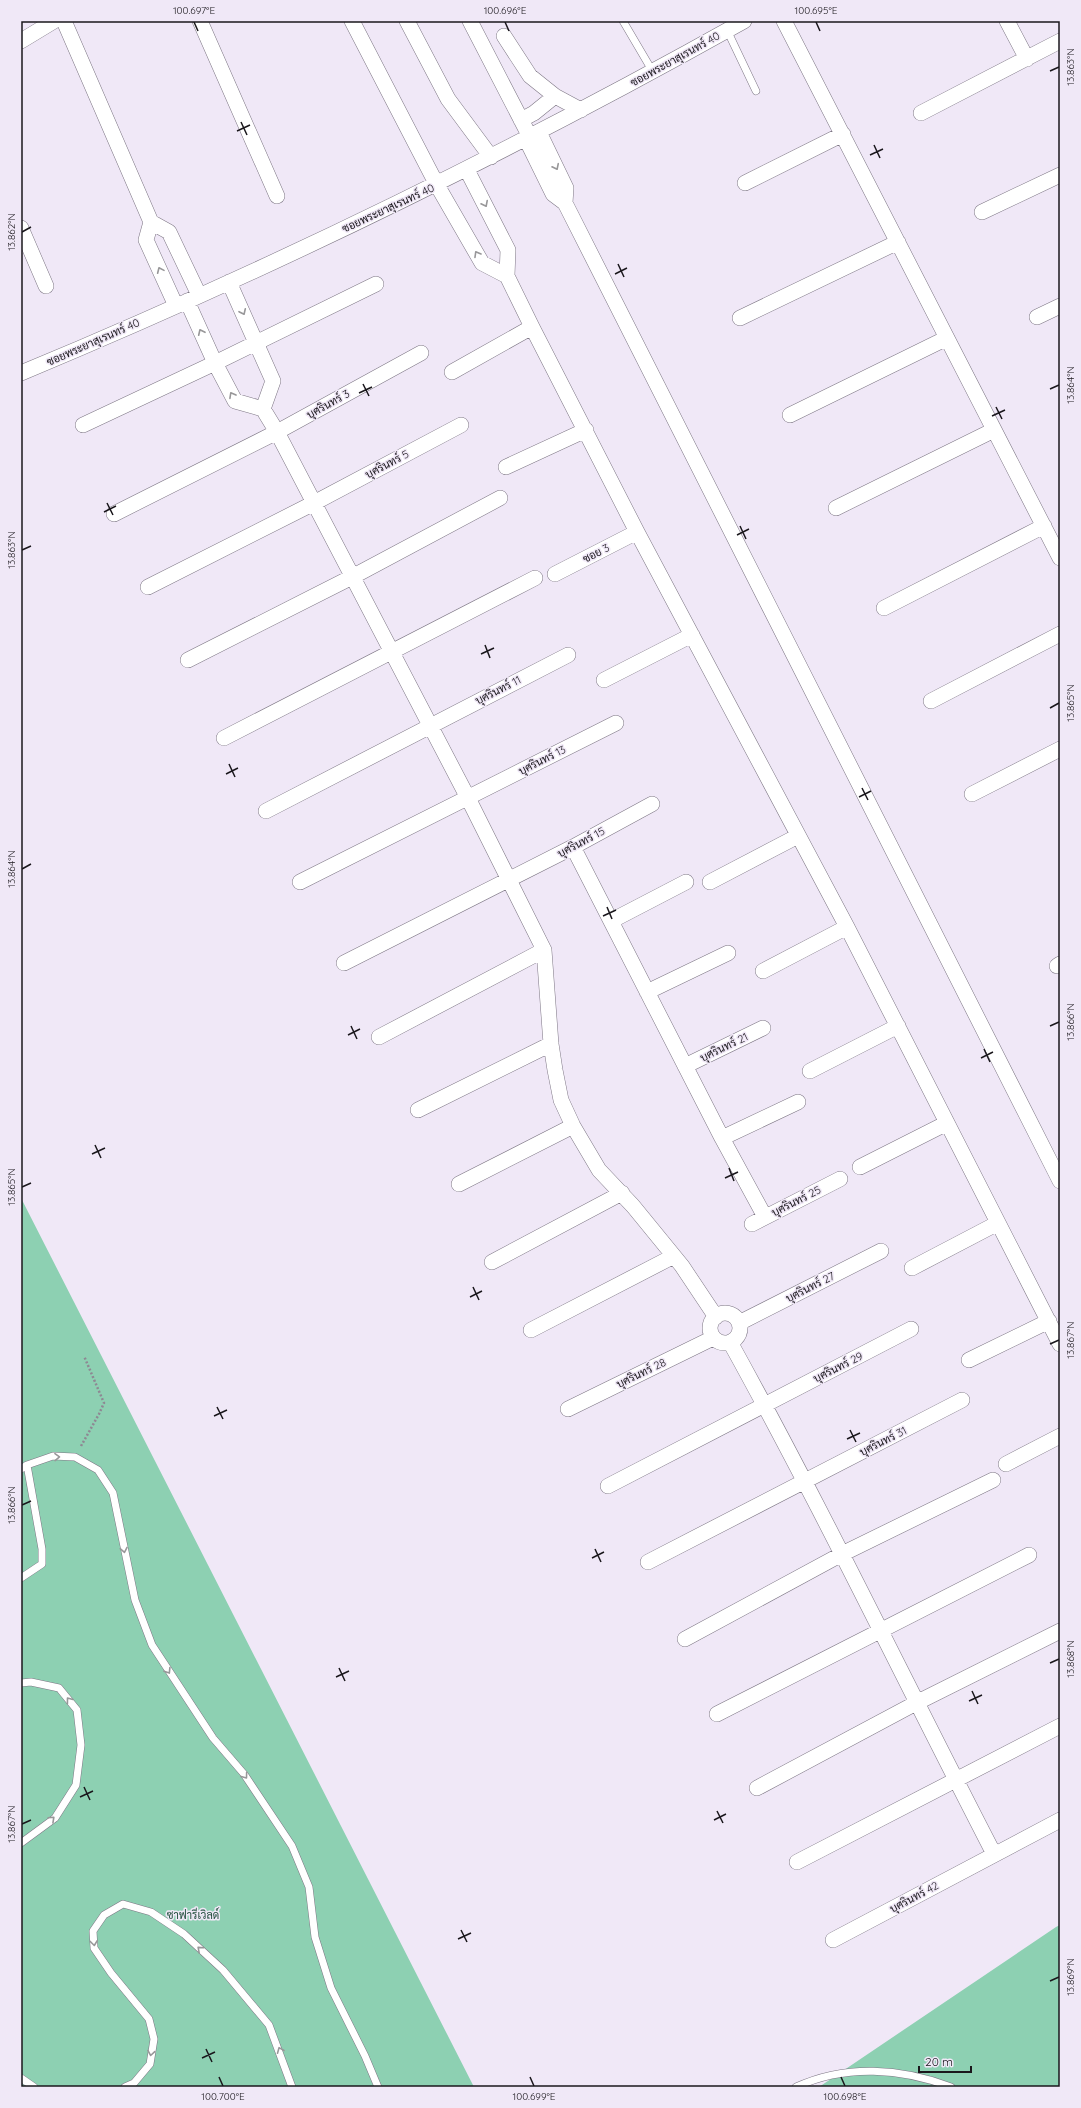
<svg xmlns="http://www.w3.org/2000/svg" width="1081" height="2108" viewBox="0 0 1081 2108" font-family="Quicksand,Sarabun,sans-serif">
<rect width="100%" height="100%" fill="#f0e8f7"/>
<!-- green -->
<path fill="#8dd0b2" d="M 21,1198 L 474,2087 L 21,2087 Z
M 1060,1925 L 1060,2087 L 819,2087 L 1056,1927 Z"/>
<g fill="none" stroke-linecap="round" stroke-linejoin="round">
<defs>
<path id="service" d="M 623,21 L 653,72
M 727,30 L 756,91
M 21,1469 L 27,1465 L 53,1456 L 75,1457 L 98,1470 L 113,1493 L 135,1600 L 152,1645 L 213,1738 L 244,1774 L 292,1846 L 309,1887 L 315,1937 L 331,1988 L 365,2056 L 378,2087
M 21,1578 L 42,1564 L 42,1549 L 27,1465
M 21,1683 L 31,1682 L 59,1688 L 77,1710 L 81,1745 L 76,1785 L 55,1818 L 21,1843
M 21,2078 L 34,2087
M 125,2087 L 134,2083 L 150,2064 L 154,2039 L 149,2019 L 111,1973 L 94,1948 L 93,1931 L 104,1915 L 123,1904 L 151,1912 L 184,1934 L 223,1970 L 269,2025 L 292,2087
M 796,2087 C 846,2064 901,2068 951,2087"/>
<path id="minor" d="M 64,21 L 151,222 L 146,240 L 176,306
M 200,21 L 277,196
M 352,21 L 437,185 L 482,263 L 507,276
M 407,21 L 448,99 L 491,157
M 470,21 L 530,137
M 784,21 L 1060,558
M 1007,21 L 1027,59
M 504,36 L 530,76 L 555,96 L 581,110
M 21,41 L 54,21
M 921,113 L 1060,41
M 521,120 L 534,113 L 555,96
M 539,132 L 566,188 L 565,203
M 526,139 L 553,194 L 565,203 L 1060,1181
M 467,170 L 508,250 L 507,276 L 532,327 L 637,532 L 847,927 L 1060,1344
M 745,183 L 843,134
M 982,212 L 1060,175
M 151,222 L 169,232 L 199,295
M 21,228 L 46,286
M 229,282 L 273,381 L 263,409
M 187,301 L 215,363 L 235,401 L 263,409 L 277,432 L 468,798 L 544,950 L 551,1044 L 555,1070 L 561,1100 L 573,1126 L 599,1170 L 633,1206 L 682,1266 L 716,1317
M 1037,317 L 1060,306
M 740,318 L 898,242
M 452,372 L 532,327
M 21,373 C 269,270 510,152 744,21
M 790,415 L 947,338
M 83,425 L 215,363 L 376,284
M 506,467 L 586,430
M 836,508 L 994,430
M 114,514 L 277,432 L 421,353
M 555,574 L 637,532
M 148,587 L 314,503 L 461,425
M 884,608 L 1044,526
M 188,660 L 352,577 L 500,498
M 604,680 L 692,635
M 931,701 L 1060,634
M 224,738 L 535,578
M 972,794 L 1060,749
M 266,811 L 568,655
M 573,847 L 722,1138 L 765,1217
M 300,882 L 616,723
M 710,882 L 798,836
M 611,921 L 686,882
M 344,963 L 573,847 L 652,804
M 1057,966 L 1060,964
M 763,971 L 847,927
M 647,992 L 728,953
M 379,1037 L 544,950
M 685,1066 L 763,1028
M 810,1071 L 898,1026
M 418,1110 L 551,1044
M 722,1138 L 798,1102
M 860,1167 L 947,1123
M 459,1184 L 573,1126
M 752,1224 L 840,1179
M 492,1262 L 622,1193
M 912,1268 L 998,1223
M710 1328a15 15 0 1 1 30 0a15 15 0 1 1-30 0Z
M 739,1323 L 881,1251
M 531,1330 L 674,1256
M 730,1342 C 823,1510 906,1684 994,1854
M 969,1360 L 1049,1321
M 568,1409 L 713,1338
M 1006,1464 L 1060,1436
M 608,1486 L 911,1329
M 648,1562 L 962,1400
M 685,1639 L 842,1554 L 993,1480
M 717,1714 L 1029,1555
M 757,1788 L 918,1702 L 1060,1631
M 797,1862 L 1060,1726
M 833,1940 L 1060,1820"/>
</defs>
<!-- service casing -->
<use href="#service" stroke="#7d7684" stroke-width="8"/>
<!-- minor casing -->
<use href="#minor" stroke="#7d7684" stroke-width="16"/>
<!-- path -->
<path stroke="#8e8893" stroke-width="2.5" stroke-dasharray="2 2" stroke-linecap="butt" d="M 81,1446 L 99,1414 L 104,1403 L 84,1356"/>
<!-- service -->
<use href="#service" stroke="#fff" stroke-width="7"/>
<!-- minor -->
<use href="#minor" stroke="#fff" stroke-width="15"/>
</g>
<!-- one-way arrows -->
<defs><path id="oneway-chevron" d="M-2-3.5L2.5 0L-2 3.5" fill="none" stroke-width="1.6" stroke-linecap="round" stroke-linejoin="round"/></defs>
<g stroke="#989799">
<use href="#oneway-chevron" transform="translate(556 167) rotate(64)"/>
<use href="#oneway-chevron" transform="translate(485 204) rotate(63)"/>
<use href="#oneway-chevron" transform="translate(477 254) rotate(-120)"/>
<use href="#oneway-chevron" transform="translate(160 270) rotate(-114)"/>
<use href="#oneway-chevron" transform="translate(243 312) rotate(65)"/>
<use href="#oneway-chevron" transform="translate(201 332) rotate(-115)"/>
<use href="#oneway-chevron" transform="translate(232 395) rotate(-119)"/>
<use href="#oneway-chevron" transform="translate(57 1457) rotate(-1)"/>
<use href="#oneway-chevron" transform="translate(124 1550) rotate(79)"/>
<use href="#oneway-chevron" transform="translate(168 1671) rotate(58)"/>
<use href="#oneway-chevron" transform="translate(69 1700) rotate(-127)"/>
<use href="#oneway-chevron" transform="translate(245 1776) rotate(54)"/>
<use href="#oneway-chevron" transform="translate(52 1819) rotate(-43)"/>
<use href="#oneway-chevron" transform="translate(94 1943) rotate(83)"/>
<use href="#oneway-chevron" transform="translate(200 1949) rotate(-138)"/>
<use href="#oneway-chevron" transform="translate(280 2050) rotate(-112)"/>
<use href="#oneway-chevron" transform="translate(151 2053) rotate(99)"/>
</g>
<!-- ticks -->
<path fill="none" stroke="#1a171c" stroke-width="1.5" d="M 194,22 L 198,31M 505,22 L 509,31M 816,22 L 820,31M 1050,71 L 1059,67M 241,122 L 247,135M 237,131 L 250,125M 874,145 L 880,158M 870,155 L 883,149M 22,232 L 31,227M 618,264 L 624,277M 615,274 L 627,268M 363,384 L 369,396M 1050,389 L 1059,385M 359,393 L 372,387M 996,407 L 1002,419M 992,416 L 1005,410M 107,503 L 113,515M 104,512 L 116,506M 740,526 L 746,539M 737,535 L 749,529M 22,550 L 31,546M 485,645 L 490,658M 481,654 L 494,648M 1050,708 L 1059,703M 229,764 L 235,777M 226,774 L 238,768M 862,788 L 868,800M 859,797 L 871,791M 22,869 L 31,864M 607,907 L 612,919M 603,916 L 616,910M 351,1026 L 357,1039M 1050,1026 L 1059,1022M 348,1035 L 360,1029M 984,1049 L 990,1062M 981,1058 L 993,1052M 95,1145 L 101,1158M 92,1154 L 105,1148M 729,1168 L 734,1181M 725,1178 L 738,1172M 22,1187 L 31,1183M 473,1287 L 479,1300M 470,1297 L 482,1291M 1050,1344 L 1059,1340M 217,1407 L 223,1419M 214,1416 L 227,1410M 850,1430 L 856,1442M 847,1439 L 860,1433M 22,1505 L 31,1501M 595,1549 L 601,1562M 592,1558 L 604,1552M 1050,1663 L 1059,1659M 339,1668 L 345,1681M 336,1677 L 349,1671M 972,1691 L 978,1704M 969,1701 L 982,1695M 84,1787 L 90,1800M 80,1797 L 93,1791M 717,1811 L 723,1823M 714,1820 L 726,1814M 22,1824 L 31,1820M 461,1930 L 467,1942M 458,1939 L 471,1933M 1050,1981 L 1059,1977M 206,2049 L 212,2062M 202,2058 L 215,2052M 219,2077 L 223,2086M 530,2077 L 534,2086M 841,2077 L 845,2086"/>
<g text-anchor="middle" stroke-width="3" stroke-linejoin="round" paint-order="stroke">
<!-- street labels -->
<g font-size="11" fill="#1a171c" stroke="#f0e8f7">
<text transform="translate(675 59) rotate(-29)" y="4">ซอยพระยาสุเรนทร์ 40</text>
<text transform="translate(388 208) rotate(-25)" y="4">ซอยพระยาสุเรนทร์ 40</text>
<text transform="translate(93 342) rotate(-24)" y="4">ซอยพระยาสุเรนทร์ 40</text>
<text transform="translate(328 404) rotate(-29)" y="4">บุศรินทร์ 3</text>
<text transform="translate(387 464) rotate(-28)" y="4">บุศรินทร์ 5</text>
<text transform="translate(596 553) rotate(-27)" y="4">ซอย 3</text>
<text transform="translate(498 690) rotate(-27)" y="4">บุศรินทร์ 11</text>
<text transform="translate(542 760) rotate(-27)" y="4">บุศรินทร์ 13</text>
<text transform="translate(581 842) rotate(-28)" y="4">บุศรินทร์ 15</text>
<text transform="translate(724 1047) rotate(-26)" y="4">บุศรินทร์ 21</text>
<text transform="translate(796 1201) rotate(-27)" y="4">บุศรินทร์ 25</text>
<text transform="translate(810 1287) rotate(-27)" y="4">บุศรินทร์ 27</text>
<text transform="translate(838 1367) rotate(-27)" y="4">บุศรินทร์ 29</text>
<text transform="translate(641 1373) rotate(-26)" y="4">บุศรินทร์ 28</text>
<text transform="translate(883 1441) rotate(-27)" y="4">บุศรินทร์ 31</text>
<text transform="translate(914 1897) rotate(-28)" y="4">บุศรินทร์ 42</text>
</g>
<!-- park labels -->
<g font-size="11" fill="#1e4c3a" stroke="#f0e8f7">
<text x="193" y="1919">ซาฟารีเวิลด์</text>
</g>
</g>
<!-- border -->
<rect width="1081" height="2108" fill="none" stroke="#f0e8f7" stroke-width="44"/>
<!-- scale -->
<path d="M919 2066v6h52v-6" fill="none" stroke="#1a171c" stroke-width="2"/>
<text x="925" y="2066" font-size="12" fill="#1a171c" stroke="#f0e8f7" stroke-width="3" paint-order="stroke">20 m</text>
<rect x="22" y="22" width="1037" height="2064" fill="none" stroke="#1a171c" stroke-width="1.5"/>
<g font-size="10" text-anchor="middle" fill="#1a171c">
<text x="194" y="14">100.697°E</text>
<text x="505" y="14">100.696°E</text>
<text x="816" y="14">100.695°E</text>
<text transform="translate(1070 67) rotate(-90)" y="4">13.863°N</text>
<text transform="translate(11 232) rotate(-90)" y="4">13.862°N</text>
<text transform="translate(1070 385) rotate(-90)" y="4">13.864°N</text>
<text transform="translate(11 550) rotate(-90)" y="4">13.863°N</text>
<text transform="translate(1070 703) rotate(-90)" y="4">13.865°N</text>
<text transform="translate(11 869) rotate(-90)" y="4">13.864°N</text>
<text transform="translate(1070 1022) rotate(-90)" y="4">13.866°N</text>
<text transform="translate(11 1187) rotate(-90)" y="4">13.865°N</text>
<text transform="translate(1070 1340) rotate(-90)" y="4">13.867°N</text>
<text transform="translate(11 1505) rotate(-90)" y="4">13.866°N</text>
<text transform="translate(1070 1659) rotate(-90)" y="4">13.868°N</text>
<text transform="translate(11 1824) rotate(-90)" y="4">13.867°N</text>
<text transform="translate(1070 1977) rotate(-90)" y="4">13.869°N</text>
<text x="223" y="2100">100.700°E</text>
<text x="534" y="2100">100.699°E</text>
<text x="845" y="2100">100.698°E</text>
</g>
</svg>
